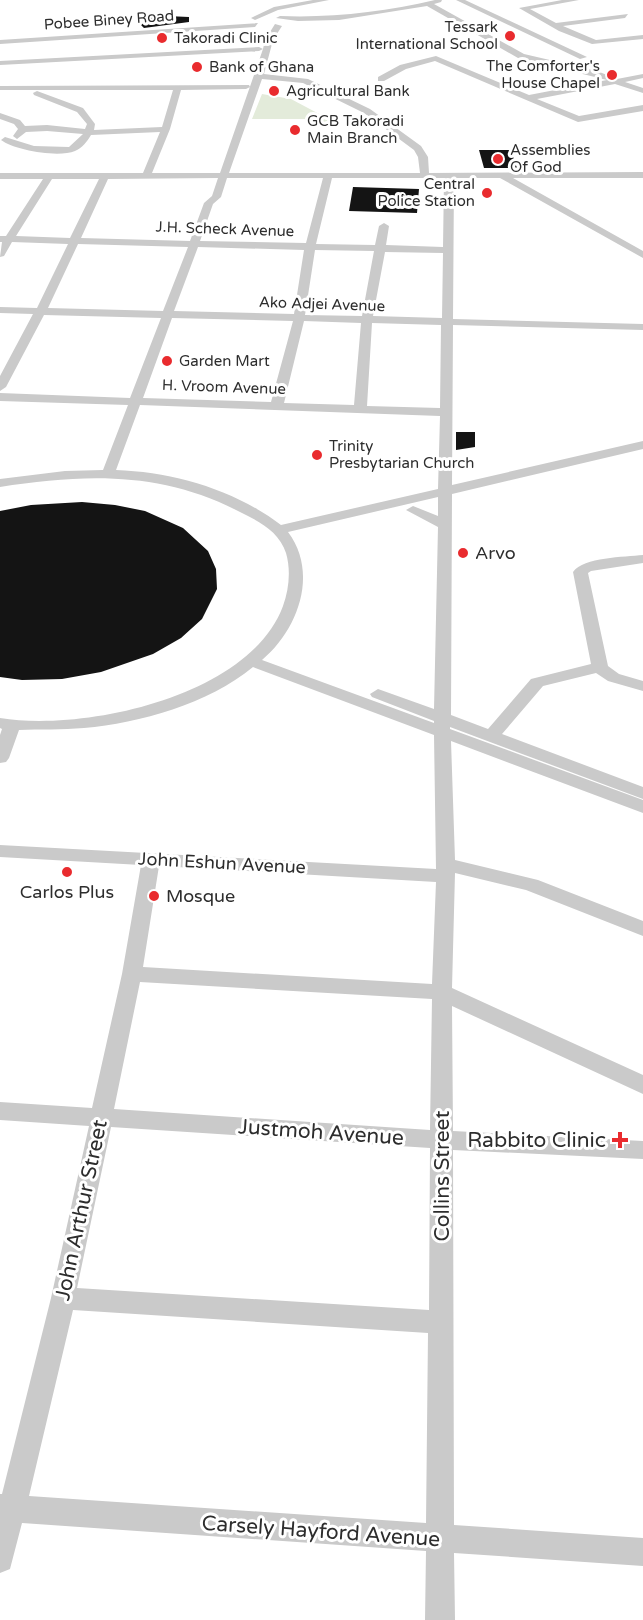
<svg xmlns="http://www.w3.org/2000/svg" width="643" height="1620" viewBox="0 0 643 1620" font-family="'Varela Round',sans-serif">
<rect width="100%" height="100%" fill="#fff"/>
<!-- green -->
<path fill="#e3ebda" d="M 262,94 L 291,99 L 338,124 L 331,128 L 330,123 L 316,121 L 315,119 L 252,119 Z"/>
<!-- building -->
<path fill="#141414" d="M 144,15 L 189,17 L 189,22 L 144,28 L 141,25 Z
M 479,150 L 511,150 L 517,168 L 484,168 Z
M 353,187 L 419,189 L 417,213 L 349,211 Z
M 456,432 L 475,432 L 475,447 L 456,450 Z
M 82,502 L 115,505 L 145,511 L 183,528 L 208,551 L 216,569 L 217,589 L 202,619 L 181,638 L 153,654 L 101,672 L 62,679 L 22,680 L 0,677 L 0,511 L 31,505 Z"/>
<g fill="none" stroke-linecap="round" stroke-linejoin="round">
<!-- minor -->
<path fill="#cacaca" fill-rule="evenodd" d="M 313,0 L 329,0 L 278,10 L 255,20 L 251,18 L 274,7 Z
M 435,0 L 442,0 L 441,2 L 434,4 L 524,54 L 597,71 L 617,79 L 643,74 L 643,78 L 625,82 L 643,88 L 643,93 L 615,84 L 537,99 L 579,116 L 643,105 L 643,111 L 578,122 L 435,61 L 406,69 L 384,81 L 378,81 L 378,77 L 400,65 L 436,56 L 529,95 L 607,80 L 518,58 L 427,6 L 339,20 L 298,21 L 276,18 L 280,16 C 332,18 384,12 435,0 Z
M 456,0 L 465,0 L 587,57 L 580,59 Z
M 562,0 L 579,0 L 530,9 L 556,23 L 628,14 L 625,18 L 563,26 L 596,40 L 643,35 L 643,39 L 592,44 L 559,31 L 519,8 Z
M 258,23 L 255,27 L 0,44 L 0,40 Z
M 275,24 L 282,26 L 273,40 L 264,74 L 308,79 L 370,109 L 421,146 L 428,157 L 429,173 L 643,172 L 643,178 L 513,178 L 643,251 L 643,258 L 500,178 L 454,178 L 453,319 L 643,324 L 643,330 L 453,325 L 452,485 L 643,441 L 643,449 L 452,494 L 451,715 L 488,729 L 531,679 L 591,664 L 573,572 C 584,557 624,557 643,555 L 643,563 L 591,571 L 588,573 L 608,666 L 619,674 L 643,681 L 643,691 L 608,681 L 596,673 L 543,686 L 502,734 L 643,787 L 643,799 L 450,727 L 450,729 L 643,800 L 643,813 L 451,741 L 455,860 L 538,880 L 643,921 L 643,936 L 526,890 L 455,873 L 452,988 L 643,1075 L 643,1094 L 452,1006 L 453,1131 L 643,1141 L 643,1159 L 453,1150 L 454,1525 L 643,1538 L 643,1566 L 454,1553 L 455,1620 L 425,1620 L 426,1551 L 22,1523 L 10,1569 L 0,1573 L 0,1494 L 2,1494 L 51,1298 L 89,1126 L 0,1120 L 0,1102 L 92,1108 L 122,974 L 141,865 L 0,857 L 0,845 L 436,869 L 434,735 L 253,667 C 208,704 140,723 84,728 C 62,730 40,729 19,730 L 9,758 L 6,762 L 0,763 L 0,735 L 2,729 L 0,728 L 0,718 C 85,732 250,696 283,606 C 289,590 291,570 286,553 C 279,531 258,521 240,512 C 161,471 85,474 0,487 L 0,479 L 65,471 L 103,470 L 128,405 L 0,401 L 0,393 L 130,398 L 161,318 L 44,315 L 6,387 L 0,391 L 0,376 L 33,314 L 0,313 L 0,307 L 37,308 L 68,244 L 12,242 L 4,256 L 0,257 L 2,242 L 0,242 L 0,236 L 6,236 L 43,179 L 0,179 L 0,173 L 143,173 L 160,132 L 91,135 C 87,142 82,148 75,151 C 58,158 14,150 1,140 L 5,137 L 34,146 L 69,147 L 83,134 L 47,131 L 26,132 L 17,139 L 13,136 L 18,129 L 14,124 L 0,119 L 0,113 L 20,120 L 25,126 L 47,125 L 85,129 L 87,124 L 77,112 L 34,95 L 33,93 L 37,91 L 83,108 L 95,124 L 94,130 L 162,127 L 173,90 L 0,90 L 0,86 L 249,85 L 250,87 L 246,89 L 181,90 L 170,129 L 152,173 L 220,173 L 263,49 L 259,51 L 0,65 L 0,61 L 259,47 L 263,49 L 265,40 ZM 262,79 L 303,83 L 364,113 L 414,150 L 418,157 L 420,173 L 229,173 ZM 218,178 L 212,196 L 204,203 L 190,241 L 81,238 L 108,179 ZM 227,178 L 323,178 L 306,243 L 200,241 L 213,204 L 221,197 ZM 332,178 L 444,178 L 443,247 L 386,245 L 389,226 L 384,223 L 379,226 L 375,245 L 316,244 ZM 52,179 L 99,179 L 70,238 L 16,236 ZM 78,244 L 188,247 L 163,311 L 48,308 ZM 198,247 L 304,250 L 294,314 L 174,311 ZM 315,250 L 374,251 L 362,316 L 305,315 ZM 385,252 L 443,253 L 442,318 L 373,316 ZM 172,318 L 293,321 L 271,402 L 143,398 ZM 304,321 L 361,323 L 354,405 L 284,403 ZM 372,323 L 441,325 L 440,408 L 367,406 ZM 140,405 L 440,416 L 438,489 L 281,525 C 235,490 174,472 116,470 ZM 438,497 L 438,516 L 413,506 L 406,510 L 438,527 L 434,709 L 378,689 L 370,694 L 372,697 L 434,721 L 434,723 L 262,660 C 298,630 319,573 288,532 ZM 159,866 L 436,882 L 432,984 L 143,967 ZM 140,982 L 432,999 L 430,1130 L 114,1109 ZM 111,1127 L 430,1148 L 429,1310 L 77,1288 ZM 73,1310 L 428,1333 L 426,1523 L 29,1496 Z"/>
</g>
<!-- markers -->
<g fill="#e92b2e" stroke="#fff" stroke-width="2">
<circle cx="510" cy="36" r="6"/>
<circle cx="162" cy="38" r="6"/>
<circle cx="197" cy="67" r="6"/>
<circle cx="612" cy="75" r="6"/>
<circle cx="274" cy="91" r="6"/>
<circle cx="295" cy="130" r="6"/>
<circle cx="498" cy="159" r="6"/>
<circle cx="487" cy="193" r="6"/>
<circle cx="167" cy="361" r="6"/>
<circle cx="317" cy="455" r="6"/>
<circle cx="463" cy="553" r="6"/>
<circle cx="67" cy="872" r="6"/>
<circle cx="154" cy="896" r="6"/>
<path d="M617 1131h6v6h6v6h-6v6h-6v-6h-6v-6h6z"/>
</g>
<g text-anchor="middle" stroke-width="6" stroke-linejoin="round" paint-order="stroke">
<!-- far-street labels -->
<g font-size="15" fill="#2d2d2d" stroke="#fff">
<text transform="translate(109 20) rotate(-4)" y="5">Pobee Biney Road</text>
<text transform="translate(225 229) rotate(2)" y="5">J.H. Scheck Avenue</text>
<text transform="translate(322 304) rotate(2)" y="5">Ako Adjei Avenue</text>
<text transform="translate(224 387) rotate(2)" y="5">H. Vroom Avenue</text>
</g>
<!-- far-poi labels -->
<g font-size="15" fill="#2d2d2d" stroke="#fff" text-anchor="start">
<text x="498" y="32" text-anchor="end">Tessark<tspan x="498" dy="17">International School</tspan></text>
<text x="174" y="43">Takoradi Clinic</text>
<text x="600" y="71" text-anchor="end">The Comforter's<tspan x="600" dy="17">House Chapel</tspan></text>
<text x="209" y="72">Bank of Ghana</text>
<text x="286" y="96">Agricultural Bank</text>
<text x="307" y="126">GCB Takoradi<tspan x="307" dy="17">Main Branch</tspan></text>
<text x="510" y="155">Assemblies<tspan x="510" dy="17">Of God</tspan></text>
<text x="475" y="189" text-anchor="end">Central<tspan x="475" dy="17">Police Station</tspan></text>
<text x="179" y="366">Garden Mart</text>
<text x="329" y="451">Trinity<tspan x="329" dy="17">Presbytarian Church</tspan></text>
</g>
<!-- poi labels -->
<g font-size="18" fill="#2d2d2d" stroke="#fff" text-anchor="start">
<text x="475" y="559">Arvo</text>
<text x="67" y="898" text-anchor="middle">Carlos Plus</text>
<text x="166" y="902">Mosque</text>
</g>
<!-- street labels -->
<g font-size="18" fill="#2d2d2d" stroke="#fff">
<text transform="translate(222 863) rotate(3)" y="6">John Eshun Avenue</text>
</g>
<!-- near-street labels -->
<g font-size="21" fill="#2d2d2d" stroke="#fff">
<text transform="translate(321 1132) rotate(4)" y="7">Justmoh Avenue</text>
<text transform="translate(442 1176) rotate(-90)" y="7">Collins Street</text>
<text transform="translate(81 1210) rotate(-78)" y="7">John Arthur Street</text>
<text transform="translate(321 1531) rotate(4)" y="7">Carsely Hayford Avenue</text>
</g>
<!-- near-poi labels -->
<g font-size="21" fill="#2d2d2d" stroke="#fff" text-anchor="end">
<text x="606" y="1147">Rabbito Clinic</text>
</g>
</g>
</svg>
